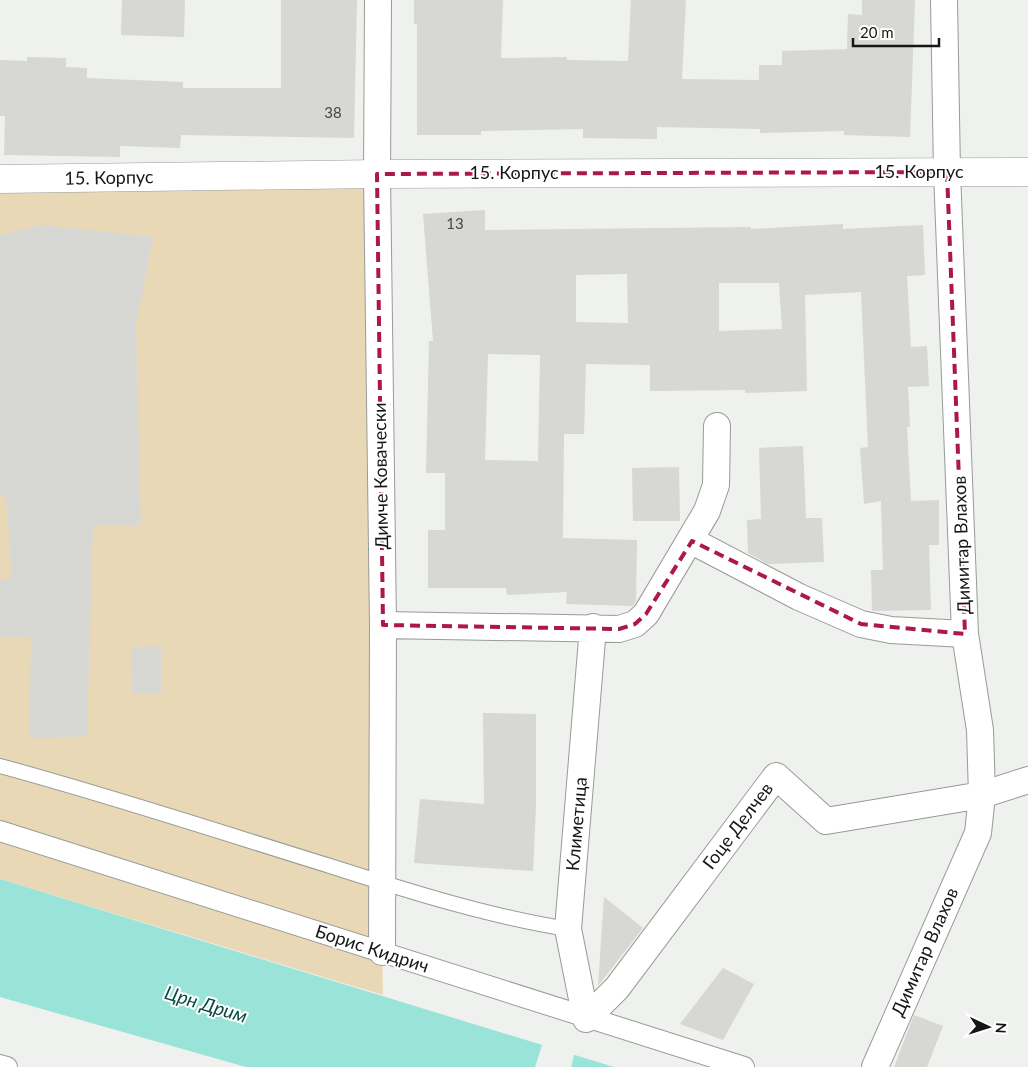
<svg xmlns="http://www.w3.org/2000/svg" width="1028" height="1067" viewBox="0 0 1028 1067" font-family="Lato,sans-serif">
<rect width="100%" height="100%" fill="#eef1ed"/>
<!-- green -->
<path fill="#e9d8b5" d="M 377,174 L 382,952 L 383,995 L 0,879 L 0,179 Z"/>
<!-- water -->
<path fill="#99e3d8" d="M 0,879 L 614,1067 L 246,1067 L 0,997 Z"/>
<!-- pier -->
<path fill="#eef1ed" d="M 543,1042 L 575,1052 L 571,1067 L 535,1067 Z"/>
<!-- building -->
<path fill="#d7d7d3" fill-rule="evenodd" d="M 122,0 L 185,0 L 184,37 L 121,35 Z
M 281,0 L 357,0 L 354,138 L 181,135 L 180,148 L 120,146 L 120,157 L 4,155 L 5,116 L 0,116 L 0,60 L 27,61 L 27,57 L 66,58 L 66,67 L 87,68 L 87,78 L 183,82 L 183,88 L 281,88 Z
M 414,0 L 503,0 L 501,58 L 567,57 L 567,60 L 628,61 L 631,0 L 686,0 L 682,79 L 759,80 L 759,65 L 782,65 L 782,51 L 847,49 L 848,14 L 862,15 L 862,0 L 915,0 L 910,137 L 844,135 L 844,131 L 760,133 L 760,129 L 657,127 L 657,139 L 583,138 L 583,129 L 481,131 L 481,135 L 417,135 L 417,24 L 414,24 Z
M 485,210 L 485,230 L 751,227 L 751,229 L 843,224 L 843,229 L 923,225 L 925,275 L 907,276 L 911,347 L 927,346 L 929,386 L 908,387 L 910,427 L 907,427 L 911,501 L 939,500 L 939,545 L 929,545 L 931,610 L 872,611 L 871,570 L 883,570 L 881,501 L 864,504 L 860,448 L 868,447 L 861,292 L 805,295 L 807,391 L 745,393 L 745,390 L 650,391 L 650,365 L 586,364 L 584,434 L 564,434 L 563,538 L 637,540 L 636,601 L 633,606 L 566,604 L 567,592 L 507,595 L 506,588 L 428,588 L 428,530 L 445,530 L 445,473 L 426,473 L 429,341 L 433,341 L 423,214 ZM 627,274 L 628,323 L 576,322 L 576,275 ZM 719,283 L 779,283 L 782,329 L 719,331 ZM 488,354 L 540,355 L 538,461 L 485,460 Z
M 42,225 L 153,237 L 136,326 L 141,525 L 93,525 L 87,736 L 29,739 L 31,638 L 0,637 L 0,579 L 12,580 L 6,497 L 0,496 L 0,235 Z
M 803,446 L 806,518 L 822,518 L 824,562 L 768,564 L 748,553 L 747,520 L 761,519 L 759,448 Z
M 679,467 L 680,521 L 633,521 L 632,468 Z
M 161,646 L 161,694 L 132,693 L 131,647 Z
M 483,713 L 536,714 L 536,806 L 533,871 L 414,863 L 420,799 L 484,804 Z
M 604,897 L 643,928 L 598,986 Z
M 723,968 L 754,984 L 723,1040 L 680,1024 Z
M 914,1015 L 943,1026 L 927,1067 L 894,1067 Z"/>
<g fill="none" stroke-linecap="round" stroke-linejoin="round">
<defs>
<path id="service" d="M 0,766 C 111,796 220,832 330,866 C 408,891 487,916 568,929"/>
<path id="pedestrian" d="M 0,831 L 744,1067
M 0,1065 L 7,1067"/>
<path id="minor" d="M 378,0 L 377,174 L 383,625 L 382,952
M 692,541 L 799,597 L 861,624 L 891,630 L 965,634
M 383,625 L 619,629 L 635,624 L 646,614 L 707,511 L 716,485 L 717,426
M 586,1019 L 617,988 L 776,776 L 826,821 L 982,795 L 1028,780
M 586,1019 L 568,929 L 593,627
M 875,1067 L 978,833 L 982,795 L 980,730 L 965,634 L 947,172 L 944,0"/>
<path id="tertiary" d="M 0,179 L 377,174 L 1028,172"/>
</defs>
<!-- service casing -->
<use href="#service" stroke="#989b97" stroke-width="16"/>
<!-- pedestrian casing -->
<use href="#pedestrian" stroke="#989b97" stroke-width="22"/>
<!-- minor casing -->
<use href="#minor" stroke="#989b97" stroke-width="28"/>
<!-- tertiary casing -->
<use href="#tertiary" stroke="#989b97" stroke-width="29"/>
<!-- service -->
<use href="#service" stroke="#fff" stroke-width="14"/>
<!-- pedestrian -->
<use href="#pedestrian" stroke="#fff" stroke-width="20"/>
<!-- minor -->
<use href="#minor" stroke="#fff" stroke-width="26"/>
<!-- tertiary -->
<use href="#tertiary" stroke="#fff" stroke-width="28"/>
</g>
<!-- marked area -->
<path fill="none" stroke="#ac1848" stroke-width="4" stroke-dasharray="10 6" stroke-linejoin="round" d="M 947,172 L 965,634 L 861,624 L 692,541 L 646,614 L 635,624 L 619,629 L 383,625 L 377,174 Z"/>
<g text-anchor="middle" stroke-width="4" stroke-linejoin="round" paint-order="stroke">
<!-- number labels -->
<g font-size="15" fill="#464644">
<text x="333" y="118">38</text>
<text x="455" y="229">13</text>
</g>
<!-- street labels -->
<g font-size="18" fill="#151615" stroke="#fff">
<text x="919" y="178">15. Корпус</text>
<text x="514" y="179">15. Корпус</text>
<text transform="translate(109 178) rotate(-1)" y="6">15. Корпус</text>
<text transform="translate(381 476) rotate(-91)" y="6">Димче Ковачески</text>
<text transform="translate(962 545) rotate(-92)" y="6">Димитар Влахов</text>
<text transform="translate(577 824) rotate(-85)" y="6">Климетица</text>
<text transform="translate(738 826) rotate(-53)" y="6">Гоце Делчев</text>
<text transform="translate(372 949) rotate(18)" y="6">Борис Кидрич</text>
<text transform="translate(925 952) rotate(-66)" y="6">Димитар Влахов</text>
</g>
<!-- water labels -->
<g font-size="19" font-style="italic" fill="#064b44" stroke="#fff">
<text transform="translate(206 1004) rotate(17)" y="7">Црн Дрим</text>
</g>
</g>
<!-- north arrow -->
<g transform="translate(988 1027) rotate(94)" stroke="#ffffff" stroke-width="4" paint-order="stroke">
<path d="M0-4L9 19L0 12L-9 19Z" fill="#151615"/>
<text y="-8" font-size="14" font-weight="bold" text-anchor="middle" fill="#151615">N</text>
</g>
<!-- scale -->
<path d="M853 38v8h86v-8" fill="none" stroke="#151615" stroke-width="2.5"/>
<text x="860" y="38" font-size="15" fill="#151615" stroke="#ffffff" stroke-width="4" paint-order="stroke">20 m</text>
</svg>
